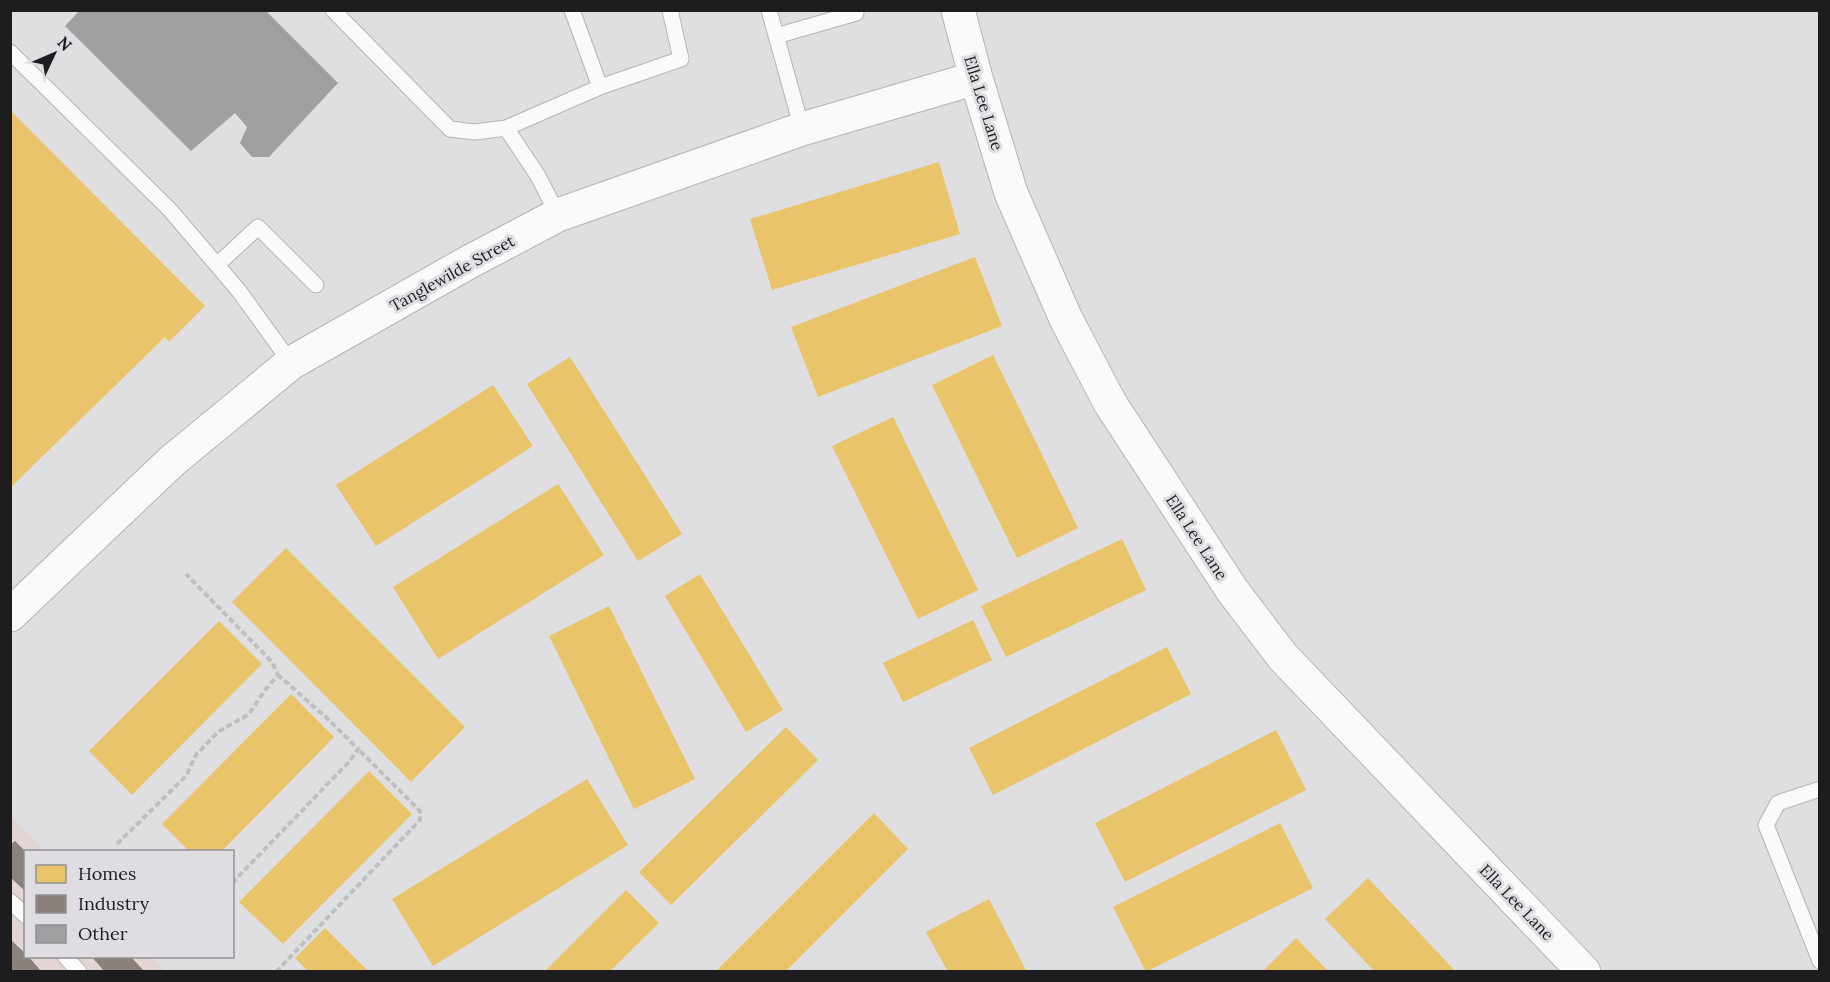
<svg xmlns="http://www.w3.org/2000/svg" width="1830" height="982" viewBox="0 0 1830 982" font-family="Lora,serif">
<rect width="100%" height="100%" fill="#dfdee0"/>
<!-- commercial -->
<path fill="#e3d5d3" d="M 10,815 L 46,851 L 26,852 L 26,956 L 150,957 L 165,971 L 11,971 Z"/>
<!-- homes -->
<path fill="#e9c46a" d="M 10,110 L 205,306 L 169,342 L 165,337 L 10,488 Z
M 939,162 L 960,234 L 772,290 L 750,219 Z
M 975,257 L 1002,326 L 818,397 L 791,327 Z
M 993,355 L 1078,528 L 1017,558 L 932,385 Z
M 570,357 L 682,534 L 638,561 L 527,384 Z
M 493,385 L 533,446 L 376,546 L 336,485 Z
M 893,417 L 978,590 L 918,619 L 832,446 Z
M 558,484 L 604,555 L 438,659 L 393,587 Z
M 1122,539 L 1146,590 L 1006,657 L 981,606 Z
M 286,548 L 465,727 L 411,782 L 232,602 Z
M 700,574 L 783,710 L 746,732 L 665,596 Z
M 609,606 L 695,779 L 634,809 L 549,636 Z
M 973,620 L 992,660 L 903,702 L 883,663 Z
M 219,621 L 262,664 L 132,795 L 89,751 Z
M 1167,647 L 1191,694 L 993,795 L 969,748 Z
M 291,694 L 334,737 L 221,852 L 190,852 L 162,824 Z
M 786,727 L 818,760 L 671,905 L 639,872 Z
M 1276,730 L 1306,790 L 1125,882 L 1095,823 Z
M 369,771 L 412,814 L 283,944 L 239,902 Z
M 587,779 L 628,845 L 433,966 L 392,899 Z
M 874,813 L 908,849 L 785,972 L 715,972 Z
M 1280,823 L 1313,888 L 1146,972 L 1113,907 Z
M 1368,878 L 1456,972 L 1375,972 L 1325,919 Z
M 626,890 L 659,923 L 609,972 L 544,972 Z
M 989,899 L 1027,972 L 948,972 L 926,932 Z
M 325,928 L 369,972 L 309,972 L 295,958 Z
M 1296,938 L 1329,972 L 1262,972 Z"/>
<!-- industry -->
<path fill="#8a817c" d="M 15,841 L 26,852 L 26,892 L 10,877 L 10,845 Z
M 10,939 L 26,954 L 26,956 L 28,956 L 42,972 L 10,972 Z
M 91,956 L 130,956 L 145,972 L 105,972 Z"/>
<!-- building -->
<path fill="#a09fa1" d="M 80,10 L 265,10 L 338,83 L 269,157 L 252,157 L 240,143 L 247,127 L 235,113 L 191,151 L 65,26 Z"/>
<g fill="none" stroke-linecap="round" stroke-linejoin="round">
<defs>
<path id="service" d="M 333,10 L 450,129 L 475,132 L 506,128
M 572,10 L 600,87
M 769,10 L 802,129
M 776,36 L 856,13 L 855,10
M 10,52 L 170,210 L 239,291 L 291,363
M 558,215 L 538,176 L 506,128 L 600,87 L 681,59 L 670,10
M 217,265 L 258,227 L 316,285
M 1820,789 L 1778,803 L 1766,825 L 1820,961
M 10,901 L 26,916
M 65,956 L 79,972"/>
<path id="tertiary" d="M 958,10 L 976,78 L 1011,193 L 1066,319 L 1110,403 L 1232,590 L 1283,657 L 1584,972
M 10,615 L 172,461 L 291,363 L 469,262 L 558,215 L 802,129 L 976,78"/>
</defs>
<!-- service casing -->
<use href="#service" stroke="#b4b4b5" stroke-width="17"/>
<!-- tertiary casing -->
<use href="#tertiary" stroke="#b4b4b5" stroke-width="35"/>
<!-- path -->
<path stroke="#c0bfc0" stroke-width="4" stroke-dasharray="6 3" stroke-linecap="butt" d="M 117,844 L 186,776 L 196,755 L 218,732 L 249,714 L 265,690 L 278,675 L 272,662 L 186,574
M 232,883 L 349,762 L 358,749 L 329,720 L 278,675
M 276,972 L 420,820 L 420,811 L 358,749"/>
<!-- service -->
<use href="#service" stroke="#fafafa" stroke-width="15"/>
<!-- tertiary -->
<use href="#tertiary" stroke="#fafafa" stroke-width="33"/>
</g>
<g text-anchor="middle" stroke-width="6" stroke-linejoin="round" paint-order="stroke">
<!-- street labels -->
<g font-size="16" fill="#1d1c1e" stroke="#dfdde1">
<text transform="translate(984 103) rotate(73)" y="6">Ella Lee Lane</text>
<text transform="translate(452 273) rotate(-29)" y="6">Tanglewilde Street</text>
<text transform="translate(1197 537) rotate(57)" y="6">Ella Lee Lane</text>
<text transform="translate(1517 902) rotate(46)" y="6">Ella Lee Lane</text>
</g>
</g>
<!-- border -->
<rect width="1830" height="982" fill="none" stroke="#1d1c1e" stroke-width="24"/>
<!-- legend -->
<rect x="24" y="850" width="210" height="108" fill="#dfdde1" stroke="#919093" stroke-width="1.5"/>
<rect x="36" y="865" width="30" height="18" fill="#e9c46a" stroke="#919093" stroke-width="1.5"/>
<text x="78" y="880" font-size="18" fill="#1d1c1e">Homes</text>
<rect x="36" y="895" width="30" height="18" fill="#8a817c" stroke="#919093" stroke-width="1.5"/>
<text x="78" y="910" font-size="18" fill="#1d1c1e">Industry</text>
<rect x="36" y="925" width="30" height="18" fill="#a09fa1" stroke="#919093" stroke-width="1.5"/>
<text x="78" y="940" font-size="18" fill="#1d1c1e">Other</text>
<!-- north arrow -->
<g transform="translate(54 54) rotate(46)" stroke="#dfdde1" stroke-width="4.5" paint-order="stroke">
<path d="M0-4.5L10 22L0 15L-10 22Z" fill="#1d1c1e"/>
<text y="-9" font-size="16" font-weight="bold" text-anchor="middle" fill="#1d1c1e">N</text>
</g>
</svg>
